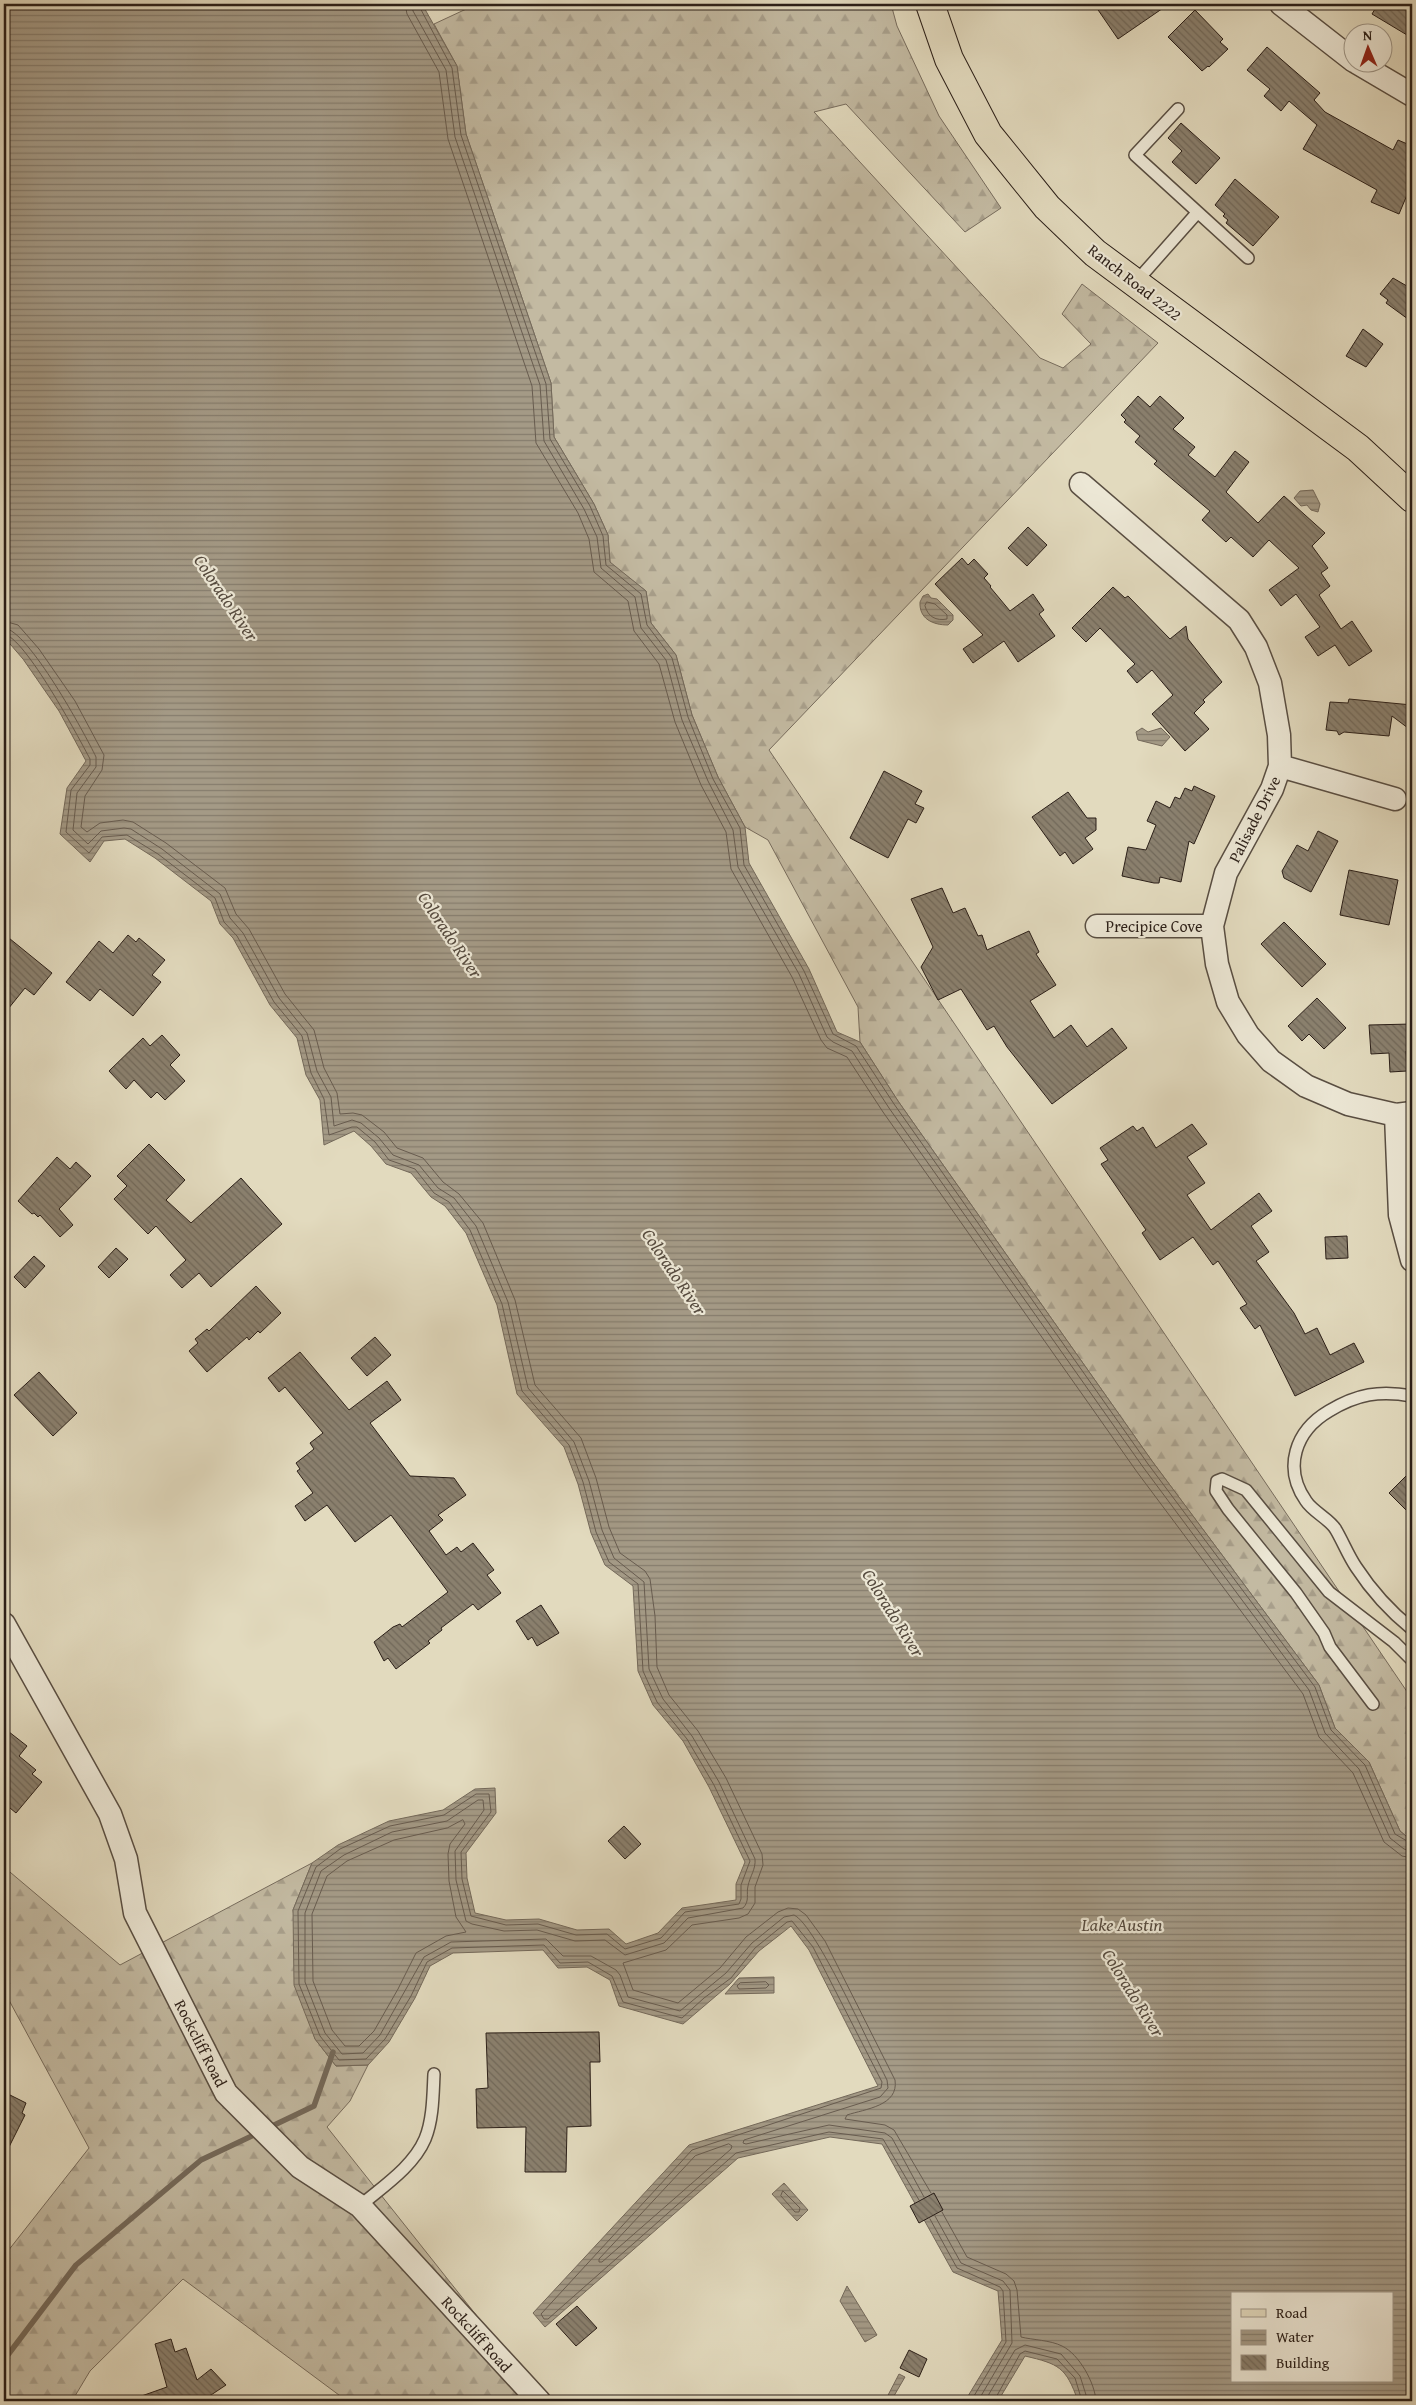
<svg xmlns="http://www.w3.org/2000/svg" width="1416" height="2405" viewBox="0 0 1416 2405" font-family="'Gentium Book Plus',serif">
<defs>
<pattern id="forest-firs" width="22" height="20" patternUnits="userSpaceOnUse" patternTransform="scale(1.25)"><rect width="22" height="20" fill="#c3baa2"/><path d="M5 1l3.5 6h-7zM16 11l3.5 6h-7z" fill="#a89f8b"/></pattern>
<pattern id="water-rules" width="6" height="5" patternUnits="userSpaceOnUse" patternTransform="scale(1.25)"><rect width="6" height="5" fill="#a49a86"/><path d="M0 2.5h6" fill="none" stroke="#867d6d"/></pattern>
<pattern id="building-back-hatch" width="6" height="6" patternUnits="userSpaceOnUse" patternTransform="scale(1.25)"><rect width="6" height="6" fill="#8a806e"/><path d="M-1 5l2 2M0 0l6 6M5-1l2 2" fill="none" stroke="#716859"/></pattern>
</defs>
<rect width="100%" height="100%" fill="#e2dabe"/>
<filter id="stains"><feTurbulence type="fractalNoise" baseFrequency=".004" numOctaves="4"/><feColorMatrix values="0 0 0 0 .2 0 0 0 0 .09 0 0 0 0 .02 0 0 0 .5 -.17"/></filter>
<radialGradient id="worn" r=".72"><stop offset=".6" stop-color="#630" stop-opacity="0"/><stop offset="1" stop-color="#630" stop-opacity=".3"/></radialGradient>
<!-- forest -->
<path fill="url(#forest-firs)" stroke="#776c5d" d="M 477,4 L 891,4 L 897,26 L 939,116 L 1001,208 L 965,232 L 846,104 L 814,112 L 1040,358 L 1063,368 L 1091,344 L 1062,314 L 1082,284 L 1158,343 L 769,750 L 1412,1699 L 1412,1841 L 1400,1831 L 1369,1762 L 1335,1728 L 1319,1685 L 1152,1461 L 898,1101 L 860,1042 L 858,1007 L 768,840 L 745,827 L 718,777 L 692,715 L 676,655 L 651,623 L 646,591 L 610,563 L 608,535 L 594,504 L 554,437 L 551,383 L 466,134 L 457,66 L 434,24 Z
M 312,1863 L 293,1910 L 310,2022 L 315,2039 L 336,2066 L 368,2065 L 350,2101 L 327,2127 L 511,2359 L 550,2401 L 347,2401 L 183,2279 L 90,2371 L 72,2401 L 4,2401 L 4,2256 L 89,2148 L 4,1991 L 4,1867 L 120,1965 Z"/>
<!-- water -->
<path fill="url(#water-rules)" stroke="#74695a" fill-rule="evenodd" d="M 4,4 L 422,4 L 457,66 L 466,134 L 551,383 L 554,437 L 594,504 L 608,535 L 610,562 L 646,591 L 651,623 L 676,655 L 692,715 L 718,777 L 745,827 L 749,863 L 809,969 L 837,1032 L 860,1042 L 898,1101 L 1152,1461 L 1319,1685 L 1335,1728 L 1369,1762 L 1400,1831 L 1412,1841 L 1412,2401 L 1078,2401 C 1066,2367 1059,2364 1025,2356 L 998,2401 L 965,2401 L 1002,2340 L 998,2291 L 953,2272 L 882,2144 L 830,2137 L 738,2158 L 545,2327 L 533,2313 L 689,2145 L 878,2086 L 809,1950 L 791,1926 L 759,1951 L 730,1984 L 683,2024 L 619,2006 L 610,1980 L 587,1967 L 558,1968 L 543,1950 L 453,1953 L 430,1966 L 415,1998 L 389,2042 L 368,2065 L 336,2066 L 315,2039 L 294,1985 L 293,1910 L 312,1863 L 338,1845 L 389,1821 L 443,1810 L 475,1789 L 495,1788 L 496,1813 L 466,1853 L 467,1878 L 475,1913 L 506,1920 L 539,1919 L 577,1930 L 609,1929 L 626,1944 L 658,1933 L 682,1908 L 736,1900 L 736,1884 L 745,1862 L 709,1787 L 683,1741 L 653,1705 L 638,1671 L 633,1586 L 605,1565 L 591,1533 L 578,1484 L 564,1447 L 517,1394 L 497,1305 L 466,1233 L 445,1206 L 431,1197 L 411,1173 L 386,1164 L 371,1146 L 354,1131 L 324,1145 L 320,1100 L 306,1075 L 297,1038 L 270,1005 L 233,938 L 220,924 L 211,901 L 155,858 L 125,839 L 104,841 L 90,862 L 60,834 L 67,788 L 86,761 L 59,711 L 23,659 L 4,637 ZM 1232,2294 L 1392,2294 L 1392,2381 L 1232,2381 Z
M 1313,490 L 1320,504 L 1318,512 L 1311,510 L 1307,505 L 1301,506 L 1294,498 L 1300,491 Z
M 928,594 L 931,598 L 937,599 L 953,615 L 953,620 L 948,625 C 933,625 919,619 920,602 L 923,596 Z
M 1142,728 L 1148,732 L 1161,728 L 1170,737 L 1162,746 L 1138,740 L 1136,732 Z
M 774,1977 L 774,1993 L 725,1994 L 739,1978 Z
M 784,2183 L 808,2210 L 797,2221 L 772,2194 Z
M 847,2286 L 877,2335 L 865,2342 L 840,2301 Z
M 899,2374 L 905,2377 L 891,2401 L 885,2401 Z"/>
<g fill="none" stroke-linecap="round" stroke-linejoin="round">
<!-- shore -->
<path stroke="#685c4f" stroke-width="1" d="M 405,4 L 407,14 L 439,72 L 448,139 L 532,386 L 536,443 L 578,513 L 589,539 L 594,572 L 628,601 L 634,631 L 659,664 L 675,722 L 701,785 L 726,832 L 731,869 L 792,977 L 821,1040 L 827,1048 L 847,1057 L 883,1112 L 1137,1472 L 1303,1694 L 1319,1737 L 1353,1773 L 1384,1842 L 1402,1856 L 1412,1858
M 412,4 L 413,11 L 446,70 L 455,137 L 540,385 L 544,441 L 584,509 L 597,537 L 601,568 L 635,597 L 641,628 L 666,660 L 682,720 L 708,781 L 733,830 L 738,867 L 799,974 L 827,1037 L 833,1042 L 852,1051 L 889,1108 L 1143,1467 L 1309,1690 L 1325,1733 L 1359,1769 L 1390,1838 L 1404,1849 L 1412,1851
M 418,4 L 452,68 L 461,135 L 546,384 L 550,439 L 590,506 L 603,536 L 606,565 L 641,594 L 647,625 L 672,658 L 688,717 L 713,779 L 740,828 L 744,865 L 804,971 L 833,1034 L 856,1046 L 894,1104 L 1148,1464 L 1315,1687 L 1331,1730 L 1365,1765 L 1395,1834 L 1412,1844
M 927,602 L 935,604 L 947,615 L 947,619 C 936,621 928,617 925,606 Z
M 4,621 L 18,625 L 39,649 L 75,701 L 104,755 L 102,770 L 85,796 L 81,827 L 87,832 L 100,823 L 123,820 L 133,822 L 166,843 L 225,888 L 236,914 L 249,929 L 285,994 L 314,1030 L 324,1068 L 337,1093 L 340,1114 L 353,1113 L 362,1115 L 384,1132 L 397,1148 L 423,1158 L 443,1182 L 459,1194 L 483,1223 L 515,1300 L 535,1385 L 581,1438 L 596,1478 L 609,1527 L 620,1553 L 645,1571 L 650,1579 L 655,1616 L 657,1667 L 669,1695 L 698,1731 L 726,1778 L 762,1854 L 763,1865 L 755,1887 L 755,1903 L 748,1914 L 739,1918 L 692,1925 L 666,1950 L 623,1963 L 633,1990 L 678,2003 L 720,1968 L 746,1937 L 778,1912 L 788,1908 L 798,1909 L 806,1915 L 825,1941 L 895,2080 C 899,2106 865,2109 847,2115 L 845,2119 L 885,2125 L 894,2130 L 931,2193
M 4,628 C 28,629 85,734 96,757 L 96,767 L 77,793 L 73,830 L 88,844 L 101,831 L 124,828 L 131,829 L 162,849 L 220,894 L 230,918 L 243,933 L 279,998 L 307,1033 L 317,1071 L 331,1097 L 334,1126 L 352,1120 L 361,1123 L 379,1138 L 393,1155 L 419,1165 L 438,1188 L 454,1198 L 476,1226 L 508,1302 L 528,1388 L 574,1442 L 589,1481 L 602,1530 L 614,1558 L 644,1582 L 649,1669 L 663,1699 L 692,1736 L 719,1782 L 755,1859 C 756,1869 750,1876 748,1886 C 746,1894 750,1901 743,1908 L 688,1918 L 664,1943 L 625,1955 L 605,1940 L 575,1941 L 537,1930 L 504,1931 L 472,1924 L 466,1921 L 456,1880 L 455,1851 L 484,1810 L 483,1800 L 478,1800 L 447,1821 L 392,1832 L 344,1855 L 321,1871 L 305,1913 L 305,1982 L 325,2033 L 342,2054 L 363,2053 L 380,2035 L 424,1957 L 451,1942 L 546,1939 L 563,1956 L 591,1956 L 616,1970 L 620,1975 L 628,1997 L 680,2011 L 726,1973 L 752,1943 L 784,1917 L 794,1915 C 816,1925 872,2051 887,2080 L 888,2088 L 880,2097 L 744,2140 L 743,2143 L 746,2144 L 829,2125 L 885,2133 L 892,2138 L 924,2197
M 4,634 C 25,637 79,738 90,759 L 90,765 L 71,790 L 66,832 L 89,853 L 102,837 L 127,835 L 158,854 L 215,898 L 224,922 L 237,936 L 274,1002 L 302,1036 L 311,1073 L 324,1099 L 329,1135 L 352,1127 L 357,1127 L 375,1142 L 389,1160 L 415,1169 L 434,1193 L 449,1202 L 470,1230 L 502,1304 L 522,1391 L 569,1445 L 583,1482 L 596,1532 L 609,1562 L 638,1584 L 643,1671 L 657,1702 L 687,1739 L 714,1785 L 750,1861 L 741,1885 L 741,1899 L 739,1904 L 685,1912 L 661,1938 L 625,1949 L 607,1934 L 576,1935 L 538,1924 L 506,1925 L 471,1916 L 462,1879 L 461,1852 L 491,1812 L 489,1794 L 476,1794 L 444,1815 L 390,1826 L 340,1849 L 316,1867 L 298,1911 L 299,1984 L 320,2036 L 339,2060 L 366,2059 L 385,2039 L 411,1996 L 427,1962 L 452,1948 L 544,1945 L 560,1963 L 588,1962 L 612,1976 L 623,2002 L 682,2018 L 704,1998 L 731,1978 L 755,1948 L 787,1922 L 792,1921 L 813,1947 L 882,2082 L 881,2088 L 692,2150 L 541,2314 L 544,2319 L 548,2319 L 736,2153 L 829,2132 L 883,2139 L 919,2200
M 463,1820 L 465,1824 L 450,1844 L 448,1854 L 449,1881 L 456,1917 L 466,1932 L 446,1936 L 416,1953 L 398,1989 L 374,2031 L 359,2046 L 345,2046 L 332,2030 L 313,1981 L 312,1914 L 327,1876 L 347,1861 L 394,1840 L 447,1828 Z
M 766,1982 L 769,1985 L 766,1988 L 739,1989 L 737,1986 L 740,1983 Z
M 729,2144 L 732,2146 L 731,2149 L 602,2262 L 599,2262 L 599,2259 L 695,2156 Z
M 783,2191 L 800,2208 L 799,2212 L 795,2212 L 781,2196 Z
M 942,2212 L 967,2257 L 1006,2274 L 1014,2281 L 1017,2290 L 1021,2337 C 1033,2340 1050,2340 1062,2346 C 1079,2354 1095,2383 1096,2401
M 935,2216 L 961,2263 L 1003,2281 L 1010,2290 L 1012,2343 L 978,2401
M 930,2219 L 957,2268 L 1000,2287 L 1003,2291 L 1006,2342 L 971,2401
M 987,2401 L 989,2394 L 1015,2350 L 1025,2345 L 1061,2354 L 1080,2376 L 1088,2401
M 994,2401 L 1020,2354 L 1025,2351 L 1057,2359 L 1075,2378 L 1082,2401"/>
<!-- stream -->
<path stroke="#74695a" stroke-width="5.5" d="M 268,2128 L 314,2106 L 333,2052
M 4,2360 L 76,2265 L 201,2160 L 258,2133"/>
</g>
<!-- building -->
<path fill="url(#building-back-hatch)" stroke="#2b1f18" d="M 1094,4 L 1169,4 L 1118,39 Z
M 1378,4 L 1412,4 L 1412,38 L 1372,14 Z
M 1195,10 L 1223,39 L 1220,42 L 1228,49 L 1209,67 L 1208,66 L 1202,71 L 1168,37 Z
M 1267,47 L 1320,93 L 1314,100 L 1325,112 L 1393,150 L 1398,140 L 1412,146 L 1412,197 L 1407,195 L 1399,214 L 1371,202 L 1377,190 L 1303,149 L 1317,125 L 1289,101 L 1281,111 L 1264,96 L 1270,89 L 1247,70 Z
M 1181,123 L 1220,158 L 1196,184 L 1172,162 L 1182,151 L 1168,138 Z
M 1235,179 L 1279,217 L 1253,246 L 1226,223 L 1228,220 L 1223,216 L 1225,214 L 1215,205 Z
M 1393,278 L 1412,289 L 1412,322 L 1386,303 L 1388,300 L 1380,294 Z
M 1363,329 L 1383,344 L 1366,367 L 1346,356 Z
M 1138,396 L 1150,407 L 1160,396 L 1184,418 L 1173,429 L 1195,447 L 1188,455 L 1215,477 L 1235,451 L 1249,462 L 1226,492 L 1258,523 L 1284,496 L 1325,533 L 1312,546 L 1328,568 L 1321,573 L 1330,586 L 1319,595 L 1341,629 L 1352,621 L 1372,651 L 1349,666 L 1335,645 L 1318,656 L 1305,637 L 1320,627 L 1296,594 L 1281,606 L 1269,590 L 1299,568 L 1269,540 L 1253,557 L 1231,537 L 1226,542 L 1202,520 L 1210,511 L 1154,464 L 1157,461 L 1135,442 L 1140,436 L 1124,422 L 1126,420 L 1121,415 Z
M 1028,527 L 1047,545 L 1027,566 L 1008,548 Z
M 962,558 L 968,565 L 974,559 L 988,574 L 984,578 L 991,586 L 990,587 L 1010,611 L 1033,594 L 1044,610 L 1039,614 L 1055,636 L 1018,662 L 1004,641 L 973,663 L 963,649 L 983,635 L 935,584 Z
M 1113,587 L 1125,598 L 1128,596 L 1170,639 L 1186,626 L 1188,639 L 1222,682 L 1203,700 L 1205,702 L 1194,713 L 1209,729 L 1185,751 L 1152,714 L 1173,695 L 1152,670 L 1137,683 L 1127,671 L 1135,664 L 1100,628 L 1086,642 L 1072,628 Z
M 1349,699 L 1412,705 L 1412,731 L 1392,716 L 1389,736 L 1344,732 L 1339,735 L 1337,731 L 1326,730 L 1330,702 L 1348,703 Z
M 884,771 L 922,791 L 915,804 L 924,808 L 916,823 L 908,819 L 888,858 L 850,838 Z
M 1194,786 L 1215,796 L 1194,844 L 1189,841 L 1181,882 L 1160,877 L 1159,883 L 1154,883 L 1122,876 L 1128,847 L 1146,850 L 1156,825 L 1147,821 L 1156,801 L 1170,808 L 1175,797 L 1180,799 L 1185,788 L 1192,791 Z
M 1068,792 L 1087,818 L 1096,818 L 1096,830 L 1085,838 L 1093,849 L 1073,864 L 1065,852 L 1060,856 L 1032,817 Z
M 1318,831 L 1338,841 L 1311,892 L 1284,878 L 1282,871 L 1297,845 L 1308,851 Z
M 1349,870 L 1398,880 L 1389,925 L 1340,915 Z
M 942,888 L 953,913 L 965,908 L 978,936 L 982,935 L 987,950 L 1029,931 L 1039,952 L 1036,954 L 1056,985 L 1030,1001 L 1054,1038 L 1071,1025 L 1087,1047 L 1112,1028 L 1127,1048 L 1052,1104 L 1007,1047 L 994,1026 L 987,1030 L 961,989 L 938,1000 L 921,967 L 933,947 L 911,899 Z
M 1284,922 L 1326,964 L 1302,987 L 1261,944 Z
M 4,934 L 52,973 L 34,995 L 25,988 L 4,1014 Z
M 128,935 L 136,942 L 139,938 L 165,960 L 152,975 L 161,982 L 133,1016 L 100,989 L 90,1001 L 66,982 L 99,941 L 113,953 Z
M 1317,998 L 1346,1028 L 1324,1049 L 1309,1034 L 1302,1041 L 1288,1026 Z
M 1412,1024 L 1412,1051 L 1406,1051 L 1407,1071 L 1390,1072 L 1389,1053 L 1371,1054 L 1369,1025 Z
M 162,1035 L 180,1055 L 170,1065 L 185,1081 L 165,1100 L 157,1092 L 151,1098 L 134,1080 L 126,1089 L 109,1071 L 143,1038 L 150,1046 Z
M 1192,1124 L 1207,1144 L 1187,1157 L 1205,1183 L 1187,1195 L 1211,1230 L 1259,1193 L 1272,1211 L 1251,1226 L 1269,1252 L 1256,1261 L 1294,1313 L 1305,1334 L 1317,1328 L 1330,1355 L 1354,1343 L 1364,1362 L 1295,1396 L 1260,1325 L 1255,1329 L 1240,1308 L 1247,1304 L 1218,1261 L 1213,1265 L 1193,1237 L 1160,1260 L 1142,1233 L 1146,1230 L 1101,1164 L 1108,1160 L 1100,1148 L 1133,1126 L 1137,1131 L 1143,1127 L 1156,1148 Z
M 149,1144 L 185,1180 L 166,1200 L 191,1223 L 241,1178 L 282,1224 L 211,1287 L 199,1273 L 182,1288 L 170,1275 L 186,1260 L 156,1226 L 148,1234 L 114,1199 L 127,1186 L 117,1176 Z
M 57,1157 L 70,1169 L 76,1162 L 91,1176 L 59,1209 L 73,1225 L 60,1237 L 40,1215 L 38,1217 L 34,1213 L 32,1214 L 18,1201 Z
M 1347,1236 L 1348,1258 L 1326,1259 L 1325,1237 Z
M 116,1248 L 128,1259 L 109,1278 L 98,1267 Z
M 34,1256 L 45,1266 L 25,1288 L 14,1277 Z
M 256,1286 L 281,1313 L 260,1333 L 258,1331 L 249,1340 L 247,1337 L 207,1372 L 189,1351 L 198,1343 L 195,1339 L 207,1329 L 209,1331 Z
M 375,1337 L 391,1355 L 367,1376 L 351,1358 Z
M 300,1352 L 349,1410 L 387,1381 L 401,1400 L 370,1423 L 410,1476 L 454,1478 L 466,1495 L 438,1515 L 443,1520 L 429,1531 L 446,1555 L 457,1547 L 461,1552 L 473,1543 L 494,1570 L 487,1575 L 501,1593 L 478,1610 L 473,1604 L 441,1628 L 442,1630 L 428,1641 L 430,1643 L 396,1669 L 388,1658 L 384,1661 L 374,1642 L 393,1627 L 400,1624 L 402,1627 L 448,1592 L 391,1515 L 355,1542 L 327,1505 L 305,1521 L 295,1506 L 313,1493 L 297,1471 L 300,1469 L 296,1463 L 314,1449 L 310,1443 L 323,1433 L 285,1387 L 279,1392 L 268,1378 Z
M 39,1372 L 77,1413 L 53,1436 L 14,1395 Z
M 1412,1470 L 1412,1516 L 1389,1493 Z
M 541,1605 L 559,1633 L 537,1646 L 532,1637 L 528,1640 L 516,1621 Z
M 4,1728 L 27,1746 L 19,1756 L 36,1770 L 32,1774 L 42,1782 L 16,1813 L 4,1803 Z
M 624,1826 L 641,1844 L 625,1859 L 608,1841 Z
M 599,2032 L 600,2062 L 590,2062 L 591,2126 L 567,2127 L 566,2172 L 525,2172 L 526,2127 L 477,2128 L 476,2089 L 488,2088 L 486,2033 Z
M 4,2092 L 26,2103 L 22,2113 L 25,2115 L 4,2157 Z
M 934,2193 L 943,2210 L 919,2223 L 910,2206 Z
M 577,2306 L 597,2328 L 576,2346 L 556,2324 Z
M 171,2339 L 175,2352 L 186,2348 L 197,2380 L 211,2369 L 226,2385 L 211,2395 L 193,2401 L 133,2401 L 133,2399 L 167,2387 L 155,2344 Z
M 909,2350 L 927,2359 L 919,2377 L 900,2368 Z"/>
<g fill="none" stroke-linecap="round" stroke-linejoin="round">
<defs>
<path id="lane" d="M 1178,109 L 1135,155 L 1248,258
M 1135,283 L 1197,213
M 1412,1396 C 1380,1390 1357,1394 1329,1411 C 1295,1431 1283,1468 1306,1501 C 1313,1512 1331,1520 1336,1530 C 1343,1542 1348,1555 1356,1567 C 1371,1590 1391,1612 1412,1629
M 1373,1704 L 1330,1647 L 1324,1633 L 1296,1593 L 1228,1509 L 1216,1491 L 1217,1481 L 1222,1479 L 1246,1490 L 1329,1592 L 1394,1642 L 1412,1660
M 360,2206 C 382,2187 413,2167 425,2139 C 433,2120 433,2095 434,2074"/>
<path id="street" d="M 1281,4 L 1354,61
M 1356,62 L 1412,95
M 1081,484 L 1239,620 L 1256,647 L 1270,683 L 1279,735 L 1280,766 L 1272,789 L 1226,873 L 1212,926 L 1217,964 L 1228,1002 L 1248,1035 L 1271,1061 L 1306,1086 L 1348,1104 L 1396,1115 L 1412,1113
M 1280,766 L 1395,799
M 1097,926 L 1212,926
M 1396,1115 L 1400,1215 L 1412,1260
M 4,1624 L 110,1814 L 126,1859 L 135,1913 L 226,2093 L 300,2167 L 360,2206 L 539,2401"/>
<path id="primary" d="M 930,4 L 949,59 L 988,134 L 1047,207 L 1095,253 L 1358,448 L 1412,498"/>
</defs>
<!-- lane casing -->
<use href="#lane" stroke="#594e42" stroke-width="14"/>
<!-- street casing -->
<use href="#street" stroke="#594e42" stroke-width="25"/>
<!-- primary casing -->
<use href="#primary" stroke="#2b1f18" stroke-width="30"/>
<!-- lane -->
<use href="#lane" stroke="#ece7d5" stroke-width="11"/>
<!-- street -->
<use href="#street" stroke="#ece7d5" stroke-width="22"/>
<!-- primary -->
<use href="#primary" stroke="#e2dabe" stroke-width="28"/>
</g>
<g text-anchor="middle" stroke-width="4.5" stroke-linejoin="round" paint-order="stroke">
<!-- street labels -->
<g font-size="16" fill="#2b1f18" stroke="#ece7d5">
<text transform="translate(1135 282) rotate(38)" y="6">Ranch Road 2222</text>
<text transform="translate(1254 819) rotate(-63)" y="6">Palisade Drive</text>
<text x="1154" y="932">Precipice Cove</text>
<text transform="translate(201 2043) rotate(63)" y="6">Rockcliff Road</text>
<text transform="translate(477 2334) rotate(48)" y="6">Rockcliff Road</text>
</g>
<!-- water labels -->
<g font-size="18" font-style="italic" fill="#554a3e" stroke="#ece7d5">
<text transform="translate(226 598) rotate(56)" y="6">Colorado River</text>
<text transform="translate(450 935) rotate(56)" y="6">Colorado River</text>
<text transform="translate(674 1272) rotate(56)" y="6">Colorado River</text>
<text transform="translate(893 1613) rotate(58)" y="6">Colorado River</text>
<text x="1122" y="1931">Lake Austin</text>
<text transform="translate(1133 1993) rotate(58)" y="6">Colorado River</text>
</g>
</g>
<!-- margin -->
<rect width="1416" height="2405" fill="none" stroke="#e2dabe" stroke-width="20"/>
<rect x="5" y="5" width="1406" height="2395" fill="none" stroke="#2b1f18" stroke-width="2.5"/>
<rect x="10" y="10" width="1396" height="2385" fill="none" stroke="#2b1f18"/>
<!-- legend -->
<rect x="1231" y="2292" width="162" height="90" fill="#ece7d5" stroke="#9f9789"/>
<rect x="1241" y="2309" width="25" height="8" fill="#e2dabe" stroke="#9f9789"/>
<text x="1276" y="2318" font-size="15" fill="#2b1f18">Road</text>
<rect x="1241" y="2330" width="25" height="15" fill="url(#water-rules)" stroke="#9f9789"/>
<text x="1276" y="2342" font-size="15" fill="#2b1f18">Water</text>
<rect x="1241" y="2355" width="25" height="15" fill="url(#building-back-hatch)" stroke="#9f9789"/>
<text x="1276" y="2368" font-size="15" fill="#2b1f18">Building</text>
<!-- north arrow -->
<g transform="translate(1368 48) rotate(358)"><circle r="24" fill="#ece7d5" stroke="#9f9789"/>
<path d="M0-4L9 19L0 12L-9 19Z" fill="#8f2418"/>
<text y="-8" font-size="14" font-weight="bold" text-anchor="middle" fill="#2b1f18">N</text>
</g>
<rect width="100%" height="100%" filter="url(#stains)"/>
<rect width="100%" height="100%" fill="url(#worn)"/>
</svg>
